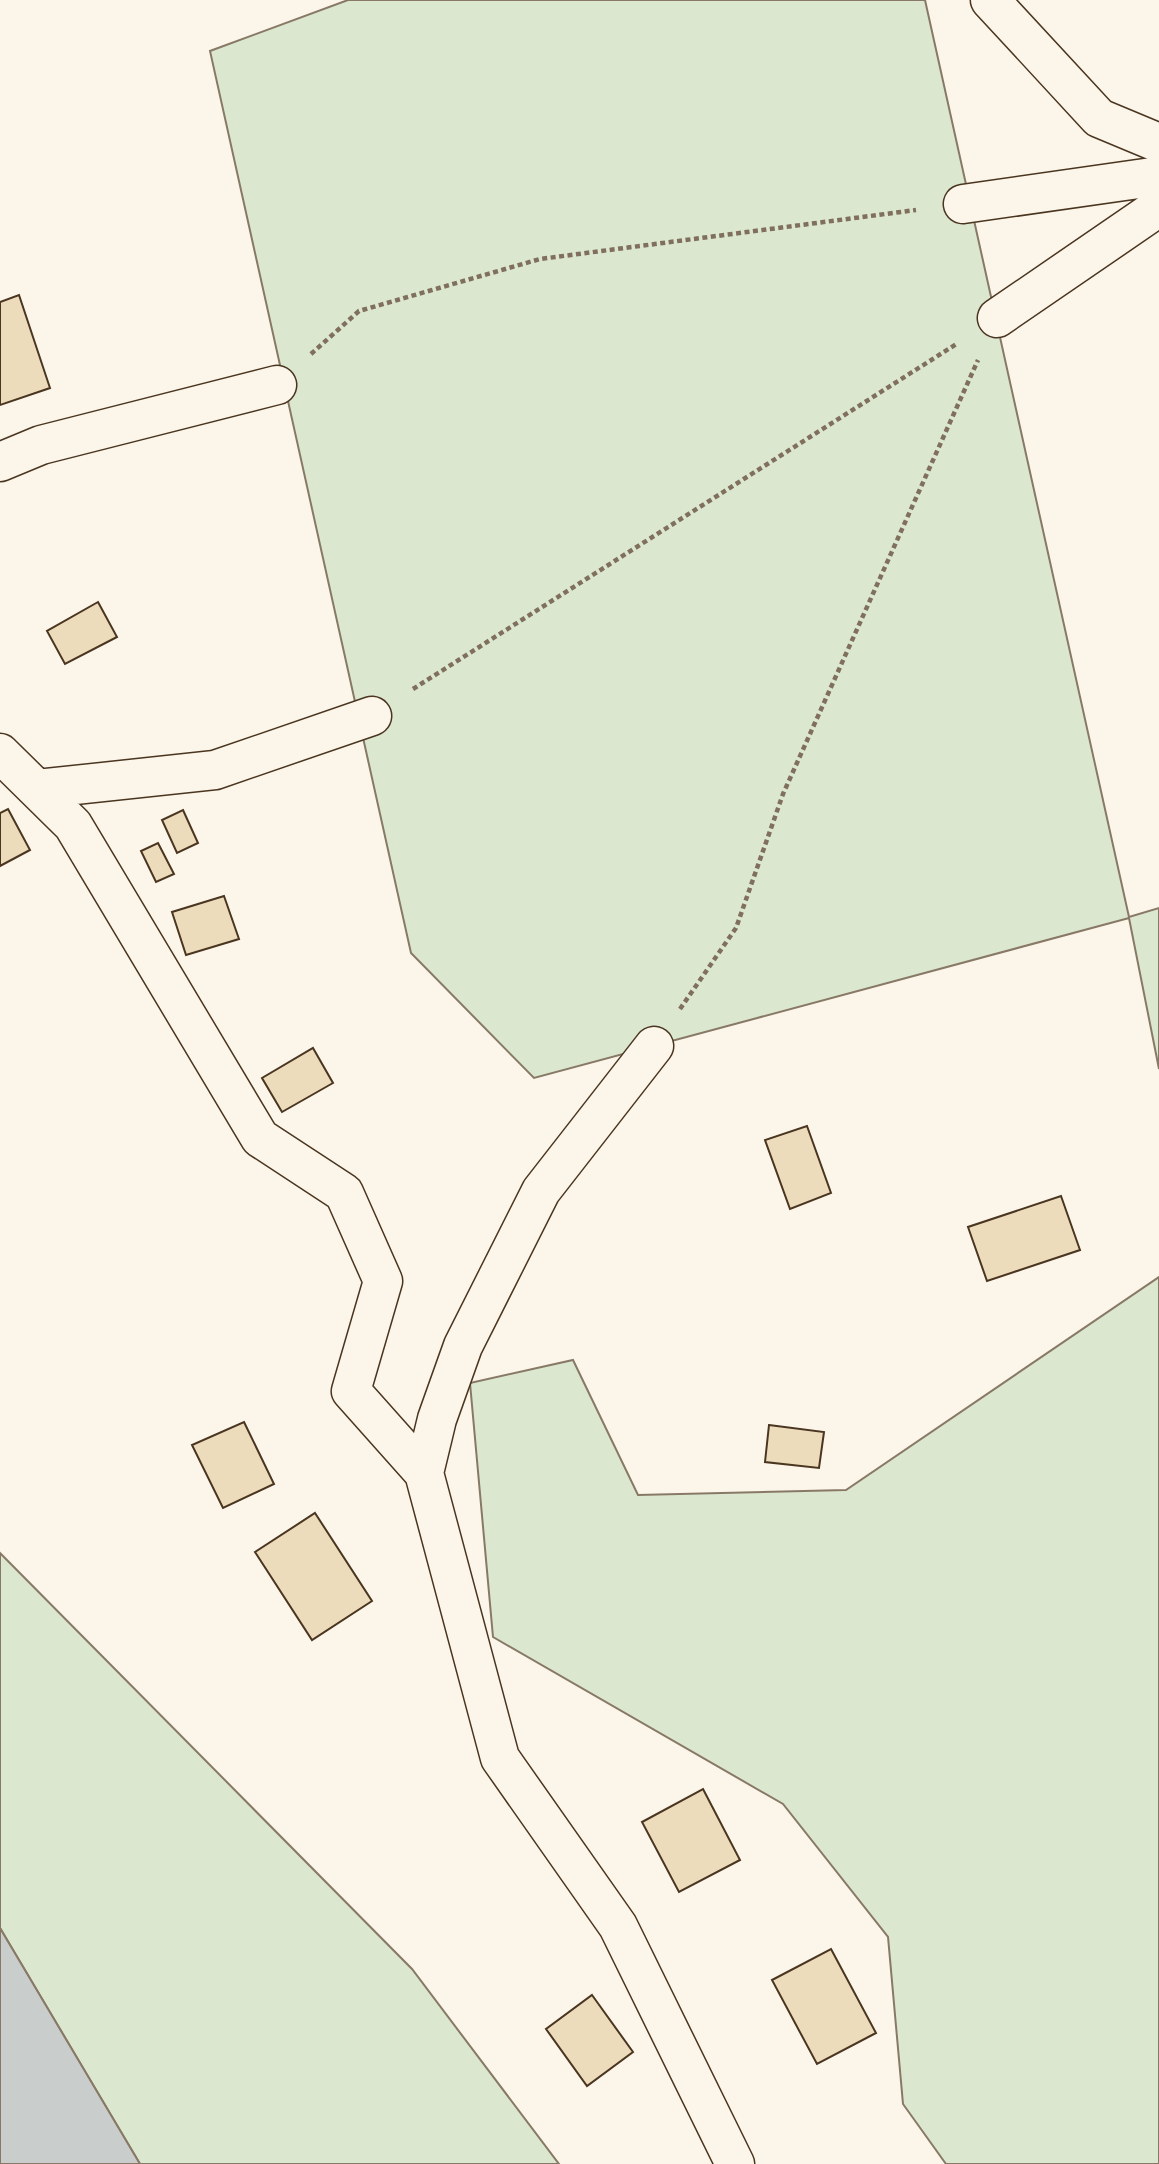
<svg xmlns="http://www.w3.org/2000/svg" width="1159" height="2164" viewBox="0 0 1159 2164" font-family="Karla,sans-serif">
<rect width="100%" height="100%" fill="#fbf6e9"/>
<!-- green -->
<path fill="#dce7d0" stroke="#887966" stroke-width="2" d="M 348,0 L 925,0 L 1129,917 L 1159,908 L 1159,1069 L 1129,918 L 534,1078 L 411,953 L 210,51 Z
M 1159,1277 L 1159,2164 L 946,2164 L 903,2104 L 888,1937 L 783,1804 L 493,1637 L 470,1383 L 573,1360 L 638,1495 L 846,1490 Z
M 0,1553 L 412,1969 L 559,2164 L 140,2164 L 0,1928 Z"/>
<!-- water -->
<path fill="#c9cecd" stroke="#887966" stroke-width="2" d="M 0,1928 L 140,2164 L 0,2164 Z"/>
<!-- building -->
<path fill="#ecdcbc" stroke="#4a3520" stroke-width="2" d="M 19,295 L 50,388 L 0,405 L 0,302 Z
M 98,602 L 117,637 L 65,664 L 47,631 Z
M 8,809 L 30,850 L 0,866 L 0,813 Z
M 183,810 L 198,843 L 177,853 L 162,820 Z
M 158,843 L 174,874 L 156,882 L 141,851 Z
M 224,896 L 239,939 L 186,955 L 172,912 Z
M 313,1048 L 333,1083 L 282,1112 L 262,1078 Z
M 807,1126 L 831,1193 L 790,1209 L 765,1140 Z
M 1061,1196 L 1080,1250 L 987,1281 L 968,1227 Z
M 244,1422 L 274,1484 L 223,1508 L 192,1445 Z
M 769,1425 L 824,1432 L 819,1468 L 765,1462 Z
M 315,1513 L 372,1601 L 312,1640 L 255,1552 Z
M 703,1789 L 740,1860 L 679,1892 L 642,1822 Z
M 831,1949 L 876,2033 L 817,2064 L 772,1980 Z
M 592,1995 L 633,2052 L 587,2086 L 546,2029 Z"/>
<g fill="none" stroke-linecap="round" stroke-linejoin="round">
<defs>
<path id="minor" d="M 990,0 L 1099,118 L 1159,143
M 963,204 L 1159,176
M 997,318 L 1159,207
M 0,462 L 41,445 L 277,385
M 0,753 L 73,825 L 260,1138 L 344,1193 L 383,1281 L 351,1391 L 424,1473
M 37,789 L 215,770 L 372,716
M 654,1046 L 541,1191 L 463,1346 L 437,1419 L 424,1473 L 500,1758 L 618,1926 L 735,2164"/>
</defs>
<!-- minor casing -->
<use href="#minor" stroke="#4a3520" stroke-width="41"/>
<!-- path -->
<path stroke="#7f6f5c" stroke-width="4.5" stroke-dasharray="5 3.5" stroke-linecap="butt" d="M 311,354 L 359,311 L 540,259 L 916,210
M 413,689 L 958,343
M 680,1009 L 736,928 L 783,794 L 978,360"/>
<!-- minor -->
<use href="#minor" stroke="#fbf6e9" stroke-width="38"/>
</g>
</svg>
